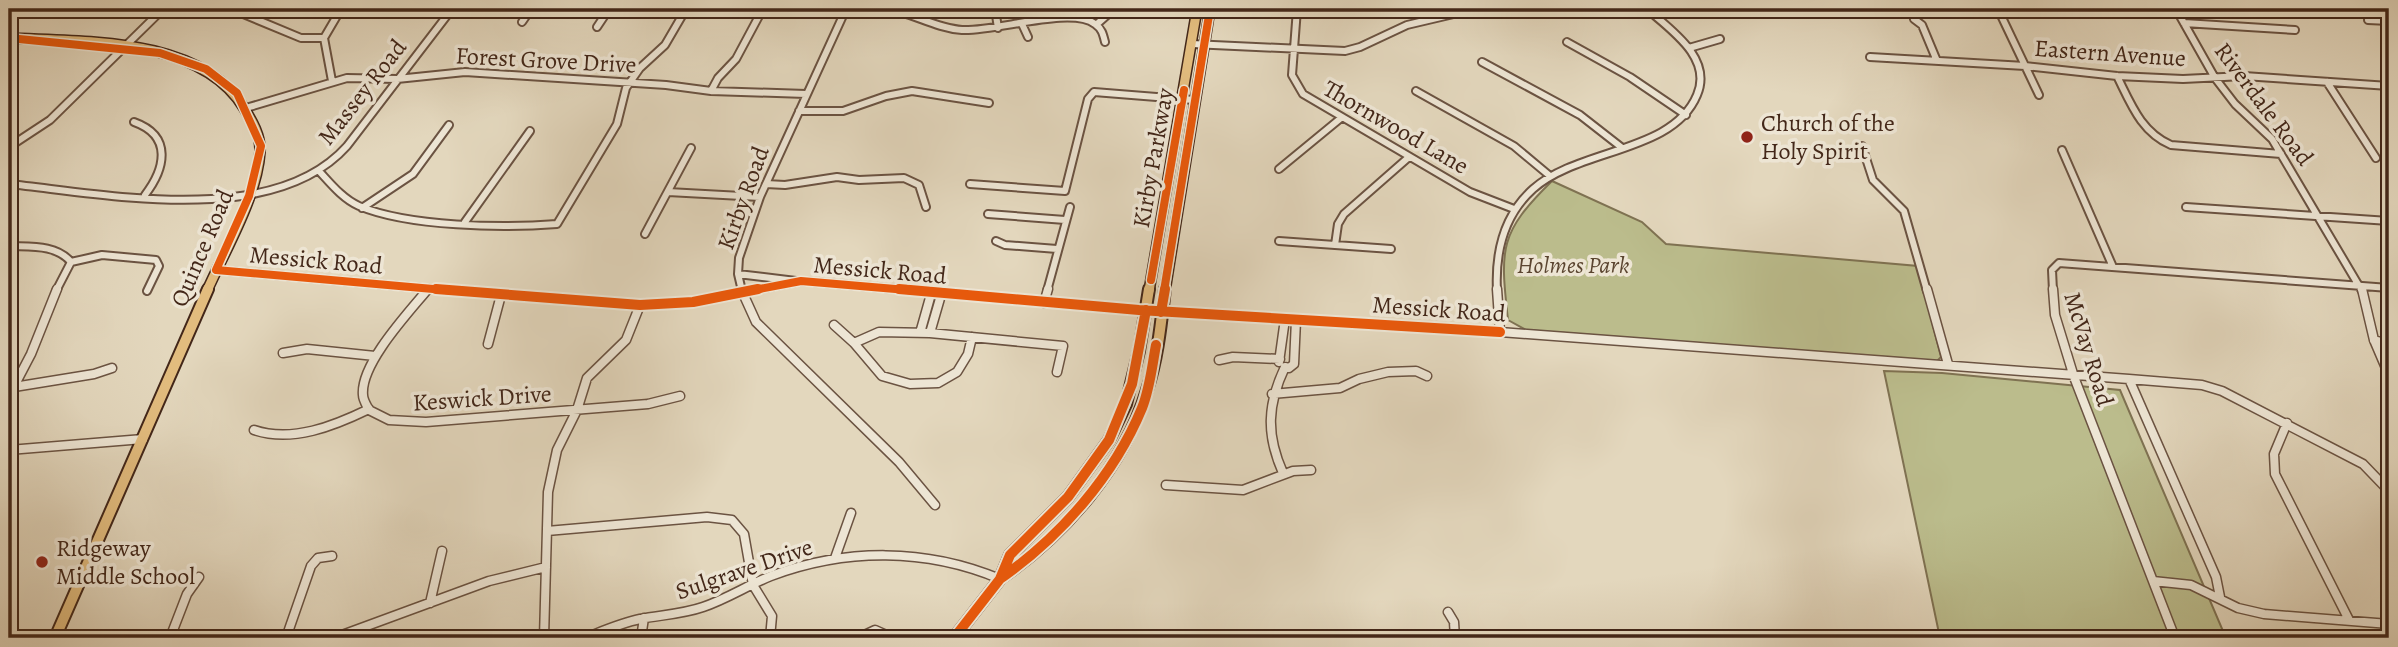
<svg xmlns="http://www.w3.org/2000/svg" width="2398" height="647" viewBox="0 0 2398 647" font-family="Alegreya,serif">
<rect width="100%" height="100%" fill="#e3d7bd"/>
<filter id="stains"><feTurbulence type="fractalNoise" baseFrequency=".00286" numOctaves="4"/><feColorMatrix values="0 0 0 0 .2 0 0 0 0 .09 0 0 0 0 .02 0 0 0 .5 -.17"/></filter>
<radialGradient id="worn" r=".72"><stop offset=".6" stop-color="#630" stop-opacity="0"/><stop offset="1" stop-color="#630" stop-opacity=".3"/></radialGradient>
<!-- green -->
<path fill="#bbbc8c" stroke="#7f7252" stroke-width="2" d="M 1552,181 L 1642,222 L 1666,244 L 1918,266 L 1941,357 L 1937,361 L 1526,330 L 1508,320 C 1500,248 1499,233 1552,181 Z
M 1884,371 L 1942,373 L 2120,390 L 2226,638 L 1940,638 Z"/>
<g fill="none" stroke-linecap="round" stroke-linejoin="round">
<defs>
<path id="minor-far1" d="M 231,9 L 301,38 L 324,38
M 889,9 C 914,14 936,28 962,30 C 995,32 1071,6 1095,24 C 1102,29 1103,34 1105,42
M 995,9 L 998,28
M 1297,9 L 1292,75 L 1303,94 L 1470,192 L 1514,209
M 1998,9 L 2039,95
M 2176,9 L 2215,78 L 2235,104 L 2272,139 L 2362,291
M 1914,19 L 1922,25 L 1937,61
M 2368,20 L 2389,21
M 522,22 L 531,9
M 2184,23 L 2295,30
M 1022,24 L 1028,37
M 1097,24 L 1114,9
M 597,27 L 609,9
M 1567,42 L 1630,77 L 1686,115
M 1192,44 L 1345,51 L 1360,47 L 1407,25 L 1475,9
M 1689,48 L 1720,39
M 1870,57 L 2025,66 L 2117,76 L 2183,79 L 2244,76 L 2389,86
M 1482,62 L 1580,115 L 1621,147
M 2117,76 C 2131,104 2141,132 2171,145 L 2281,154
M 332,81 L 324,38 L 341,9
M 2327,82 L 2376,158
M 711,91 L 718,78 L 736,59 L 759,16
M 1416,91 L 1514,146 L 1550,176
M 246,108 L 347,78 L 397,79 L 465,72 L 666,85 L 711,91 L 806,94
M 799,111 L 843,111 L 886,96 L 912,91 L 989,103
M 134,122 C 173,136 165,169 145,195
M 1862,146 L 1873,180 L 1904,211 L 1927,291
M 9,147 L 50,120 L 163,9
M 2062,150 L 2113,267
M 1279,169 L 1341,118
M 319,171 C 331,184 343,199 359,206 C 409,227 503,228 557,224 L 617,124 L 626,88 L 640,68 L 665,45 L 686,9
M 9,184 C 106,194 273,229 347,146 L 452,9
M 766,184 L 785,185 L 837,177 L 859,180 L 904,178 L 919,185 L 926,207
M 970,184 L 1065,191 L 1088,99 L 1094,92 L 1194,100
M 668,192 L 760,197
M 2186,207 L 2389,221
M 362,208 L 413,174 L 449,125
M 988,214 L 1065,220
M 465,222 L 530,131
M 645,234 L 691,148
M 996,241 L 1005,245 L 1057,249
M 1279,241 L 1391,249
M 1335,245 L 1338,224 L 1344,214 L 1409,157
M 9,246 C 30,247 56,244 71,262
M 71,262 L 102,255 L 156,260 L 159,266 L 147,291
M 216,270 L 456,291
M 738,274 L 796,281
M 56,291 L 71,262
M 426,291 L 428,289
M 742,291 L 738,274 L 739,258 L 760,197 L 846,9
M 749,291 L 801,281 L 919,291
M 1047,291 L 1070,207
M 1497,291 C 1495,252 1503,216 1533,189 C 1579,148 1673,153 1697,95 C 1713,58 1671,30 1647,9
M 2053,291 L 2052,270 L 2059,263 L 2389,288"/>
<path id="minor" d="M 428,289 C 409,312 360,364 363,395 C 363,400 367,406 369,410 L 389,420 L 426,422 L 648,404 L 680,396
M 436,289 L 640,305 L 693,302 L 758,289
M 741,289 L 756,322 L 899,462 L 935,505
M 899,289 L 1139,310 L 1500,332 L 2129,379
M 1497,289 L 1500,332
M 1927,289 L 1948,364
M 2053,289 L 2055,315 L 2074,377 L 2175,638
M 2362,289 L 2374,340 L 2389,375
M 1044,303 L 1048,289
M 834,325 L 854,343 L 882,376 L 910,384 L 938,383 L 957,372 L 968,354 L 972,337
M 920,333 L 931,294
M 930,333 L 941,295
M 2374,340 L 2389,344
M 854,343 L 879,332 L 930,333 L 1063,346 L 1057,372
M 488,344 L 501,295
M 283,353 L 307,349 L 375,356
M 1219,360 L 1233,357 L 1280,359
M 1279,362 L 1285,319
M 14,387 L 94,374 L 112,368
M 1272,394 L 1340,388 L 1359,379 L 1388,372 L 1416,371 L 1427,376
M 9,396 L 31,354 L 57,289
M 2287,423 L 2274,454 L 2275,474 L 2349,620
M 254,430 C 292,443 334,426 369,409
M 9,450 L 143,439
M 1283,473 C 1266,435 1267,405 1285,367 L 1289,368 L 1294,364 L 1296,320
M 1166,485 L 1243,490 L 1293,471 L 1311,470
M 547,531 L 707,517 L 732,520 L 744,534 L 753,585 L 772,616 L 770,638
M 835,558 L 851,513
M 2153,581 L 2191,585 L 2238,608 L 2264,614 L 2389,624
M 2220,597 L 2216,577 L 2129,379 L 2202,385 L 2222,391 L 2363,464 L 2389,491
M 430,603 L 442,551
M 1448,612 L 1454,622 L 1455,638
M 170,638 L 187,594 L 199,577
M 286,638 L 311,566 L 318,558 L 332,556
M 334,638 L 489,581 L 546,567
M 544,638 L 548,492 L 557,450 L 577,410 L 587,378 L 626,340 L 640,305
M 585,638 C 603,631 621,623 640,619 C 661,615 683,614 703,607 C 727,599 748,585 771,576 C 846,548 926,548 1000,579
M 641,638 L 644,618
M 858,638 L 875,630 L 893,638"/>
<path id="major-far1" d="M 9,38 C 83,42 200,36 244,108 C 252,121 261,136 260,152 C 257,197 225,250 207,291
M 1149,291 L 1197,9
M 1165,291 L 1210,9"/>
<path id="major" d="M 1001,578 C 1065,534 1124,466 1147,390 C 1158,357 1161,323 1165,289
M 55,638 L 208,289
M 954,638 L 1000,579 L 1010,555 L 1068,497 L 1109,440 L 1126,404 L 1139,351 L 1149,289"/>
</defs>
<!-- minor-far1 casing -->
<use href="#minor-far1" stroke="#6b5342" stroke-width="10"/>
<!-- minor casing -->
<use href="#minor" stroke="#6b5342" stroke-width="11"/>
<!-- major-far1 casing -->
<use href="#major-far1" stroke="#432719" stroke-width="12"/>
<!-- major casing -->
<use href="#major" stroke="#432719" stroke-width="14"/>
<!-- minor-far1 -->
<use href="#minor-far1" stroke="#ede5d4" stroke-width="6"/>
<!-- minor -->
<use href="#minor" stroke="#ede5d4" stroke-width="8"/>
<!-- major-far1 -->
<use href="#major-far1" stroke="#e2bc7e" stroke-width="9"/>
<!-- major -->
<use href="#major" stroke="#e2bc7e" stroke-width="10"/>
<defs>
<path id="cycleway-far1" d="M 9,38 L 160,53 L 206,69 L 237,93 L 261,146 L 249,196 L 216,270 L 456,291
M 1151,280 L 1184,90
M 749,291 L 801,281 L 919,291
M 1164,291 L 1210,9"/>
<path id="cycleway" d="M 436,289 L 640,305 L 693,302 L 758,289
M 899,289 L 1139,310 L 1500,332
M 1161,312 L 1165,289
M 1000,579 C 1060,537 1114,476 1142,408 C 1150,388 1152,366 1156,345
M 954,638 L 1000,579 L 1010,555 L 1068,497 L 1109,440 L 1132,384 L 1146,310"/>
</defs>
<!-- cycleway-far1 casing -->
<use href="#cycleway-far1" stroke="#ede5d4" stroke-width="11"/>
<!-- cycleway casing -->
<use href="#cycleway" stroke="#ede5d4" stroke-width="14"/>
<!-- cycleway-far1 -->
<use href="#cycleway-far1" stroke="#e8590c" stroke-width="8"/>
<!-- cycleway -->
<use href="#cycleway" stroke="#e8590c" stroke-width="10"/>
</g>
<!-- markers -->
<g fill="#8f2418" stroke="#ede5d4" stroke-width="2.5">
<circle cx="1747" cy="137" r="7"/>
<circle cx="42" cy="562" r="7"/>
</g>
<g text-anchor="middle" stroke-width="7" stroke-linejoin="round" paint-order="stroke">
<!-- street labels -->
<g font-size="24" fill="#432719" stroke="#ede5d4">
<text transform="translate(2110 53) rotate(4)" y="8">Eastern Avenue</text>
<text transform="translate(546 60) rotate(3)" y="8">Forest Grove Drive</text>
<text transform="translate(362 92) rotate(-52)" y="8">Massey Road</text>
<text transform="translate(2264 104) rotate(53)" y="8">Riverdale Road</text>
<text transform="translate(1396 127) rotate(30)" y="8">Thornwood Lane</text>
<text transform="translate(1153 158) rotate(-80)" y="8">Kirby Parkway</text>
<text transform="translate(743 198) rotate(-70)" y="8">Kirby Road</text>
<text transform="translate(202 248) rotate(-67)" y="8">Quince Road</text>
<text transform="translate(316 260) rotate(5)" y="8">Messick Road</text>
<text transform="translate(880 270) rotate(5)" y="8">Messick Road</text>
<text transform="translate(1439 309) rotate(4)" y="8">Messick Road</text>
<text transform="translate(2089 349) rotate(73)" y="8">McVay Road</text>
<text transform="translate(482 398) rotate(-4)" y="8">Keswick Drive</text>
<text transform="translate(744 569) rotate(-19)" y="8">Sulgrave Drive</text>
</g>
<!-- poi labels -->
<g font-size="24" fill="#432719" stroke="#ede5d4" text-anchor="start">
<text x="1761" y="131">Church of the<tspan x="1761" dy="28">Holy Spirit</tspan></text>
<text x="56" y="556">Ridgeway<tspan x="56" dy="28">Middle School</tspan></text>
</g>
<!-- park labels -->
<g font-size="24" font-style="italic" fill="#5b4530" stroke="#ede5d4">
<text x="1573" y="273">Holmes Park</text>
</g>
</g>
<!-- margin -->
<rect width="2398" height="647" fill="none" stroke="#e3d7bd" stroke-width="35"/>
<rect x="10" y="10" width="2377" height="626" fill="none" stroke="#432719" stroke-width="3.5"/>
<rect x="18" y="18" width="2363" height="612" fill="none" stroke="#432719" stroke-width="2"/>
<rect width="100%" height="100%" filter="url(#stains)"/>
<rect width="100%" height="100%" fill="url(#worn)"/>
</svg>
